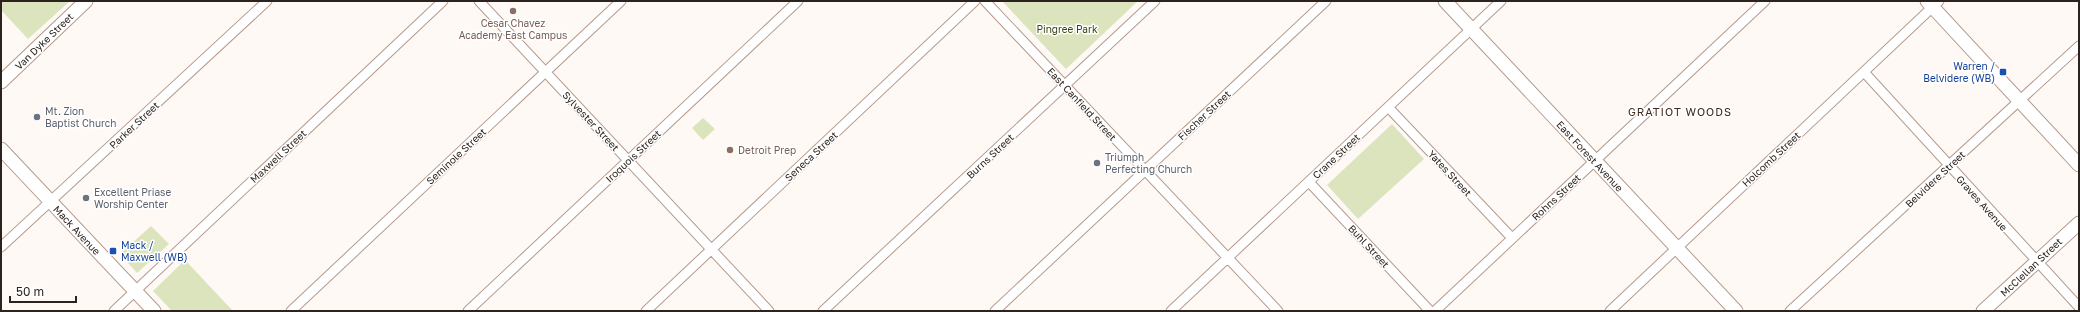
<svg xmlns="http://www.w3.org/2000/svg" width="2080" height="312" viewBox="0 0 2080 312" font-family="'Golos Text',sans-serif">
<rect width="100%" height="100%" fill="#fff9f6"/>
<!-- green -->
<path fill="#dce4be" d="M 1,1 L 70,1 L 28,39 L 1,10 Z
M 1002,1 L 1138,1 L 1066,69 Z
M 703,118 L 715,129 L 703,140 L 692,128 Z
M 1392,124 L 1424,159 L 1358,219 L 1327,185 Z
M 151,226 L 169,244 L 137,273 L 120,254 Z
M 185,260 L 233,311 L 172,311 L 153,291 Z"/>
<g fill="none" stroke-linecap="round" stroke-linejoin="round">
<defs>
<path id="street" d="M 479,1 L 769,311
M 985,1 L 1278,311
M 1864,72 L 2079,307
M 1388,107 L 1512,238
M 1309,182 L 1430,311
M 1,247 L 267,1
M 114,311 L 443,1
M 291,311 L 621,1
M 468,311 L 798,1
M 646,311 L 975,1
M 823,311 L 1155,1
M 995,311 L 1326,1
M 1171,311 L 1501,1
M 1435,311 L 1765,1
M 1610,311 L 1939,1
M 1790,311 L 2079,46"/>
<path id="secondary" d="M 1445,1 L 1736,311
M 1927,1 L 2079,165
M 1,82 L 86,1
M 1,149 L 154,311
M 1983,311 L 2079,223"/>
</defs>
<!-- street casing -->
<use href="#street" stroke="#b49a8d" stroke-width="11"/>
<!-- secondary casing -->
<use href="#secondary" stroke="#b49a8d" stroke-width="15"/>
<!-- street -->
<use href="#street" stroke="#fff" stroke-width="9"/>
<!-- secondary -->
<use href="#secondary" stroke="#fff" stroke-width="13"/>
</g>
<!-- markers -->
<g fill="#8d6e63" stroke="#fff" stroke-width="1.5">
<circle cx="513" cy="11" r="4"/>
<circle cx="730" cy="150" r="4"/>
</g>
<g fill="#1a4fb4" stroke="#fff" stroke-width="1.5">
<rect x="1999" y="68" width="8" height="8" rx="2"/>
<rect x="109" y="247" width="8" height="8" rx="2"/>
</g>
<g fill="#6b7280" stroke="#fff" stroke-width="1.5">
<circle cx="37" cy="117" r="4"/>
<circle cx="1097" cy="163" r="4"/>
<circle cx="86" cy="198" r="4"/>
</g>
<g text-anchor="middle" stroke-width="3" stroke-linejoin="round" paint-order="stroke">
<!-- education labels -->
<g font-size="10" fill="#785e54" stroke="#fff">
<text x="513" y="27">Cesar Chavez<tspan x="513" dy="12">Academy East Campus</tspan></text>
<text x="738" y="154" text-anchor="start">Detroit Prep</text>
</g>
<!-- park labels -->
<g font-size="10" fill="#3b4311" stroke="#fff">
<text x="1067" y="33">Pingree Park</text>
</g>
<!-- street labels -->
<g font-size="10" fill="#2d231e" stroke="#fff">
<text transform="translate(44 41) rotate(-44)" y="4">Van Dyke Street</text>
<text transform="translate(1082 104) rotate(47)" y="4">East Canfield Street</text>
<text transform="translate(1204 115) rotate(-43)" y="4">Fischer Street</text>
<text transform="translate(591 121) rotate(47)" y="4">Sylvester Street</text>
<text transform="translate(134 125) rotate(-43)" y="4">Parker Street</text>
<text transform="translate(278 156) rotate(-43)" y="4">Maxwell Street</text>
<text transform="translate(456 156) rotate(-43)" y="4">Seminole Street</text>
<text transform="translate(633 156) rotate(-43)" y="4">Iroquois Street</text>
<text transform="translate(811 156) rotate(-43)" y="4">Seneca Street</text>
<text transform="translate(990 156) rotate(-43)" y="4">Burns Street</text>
<text transform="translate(1336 156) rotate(-43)" y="4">Crane Street</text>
<text transform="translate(1590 156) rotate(47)" y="4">East Forest Avenue</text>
<text transform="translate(1771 159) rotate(-43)" y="4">Holcomb Street</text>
<text transform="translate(1450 173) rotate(47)" y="4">Yates Street</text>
<text transform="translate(1935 179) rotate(-43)" y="4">Belvidere Street</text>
<text transform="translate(1556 197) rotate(-43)" y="4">Rohns Street</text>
<text transform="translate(1982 203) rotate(48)" y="4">Graves Avenue</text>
<text transform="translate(77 230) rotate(47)" y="4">Mack Avenue</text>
<text transform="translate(1369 246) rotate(47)" y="4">Buhl Street</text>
<text transform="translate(2031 267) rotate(-43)" y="4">McClellan Street</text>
</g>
<!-- transit labels -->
<g font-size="10" fill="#164399" stroke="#fff" text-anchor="end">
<text x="1995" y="70">Warren /<tspan x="1995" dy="12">Belvidere (WB)</tspan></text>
<text x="121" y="249" text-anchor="start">Mack /<tspan x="121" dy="12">Maxwell (WB)</tspan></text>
</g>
<!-- worship labels -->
<g font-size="10" fill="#5b616d" stroke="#fff" text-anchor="start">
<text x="45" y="115">Mt. Zion<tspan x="45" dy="12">Baptist Church</tspan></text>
<text x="1105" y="161">Triumph<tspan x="1105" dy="12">Perfecting Church</tspan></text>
<text x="94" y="196">Excellent Priase<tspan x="94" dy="12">Worship Center</tspan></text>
</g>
<!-- neighbourhood labels -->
<g font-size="11" letter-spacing="1" fill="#402b20" stroke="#fff">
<text x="1680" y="116">GRATIOT WOODS</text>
</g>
</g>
<!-- border -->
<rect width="2080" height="312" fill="none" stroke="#2d231e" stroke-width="4"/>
<!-- scale -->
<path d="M10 296v6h66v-6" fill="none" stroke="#2d231e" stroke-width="2"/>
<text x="16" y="296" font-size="12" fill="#2d231e" stroke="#ffffff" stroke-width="3" paint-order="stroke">50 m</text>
</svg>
